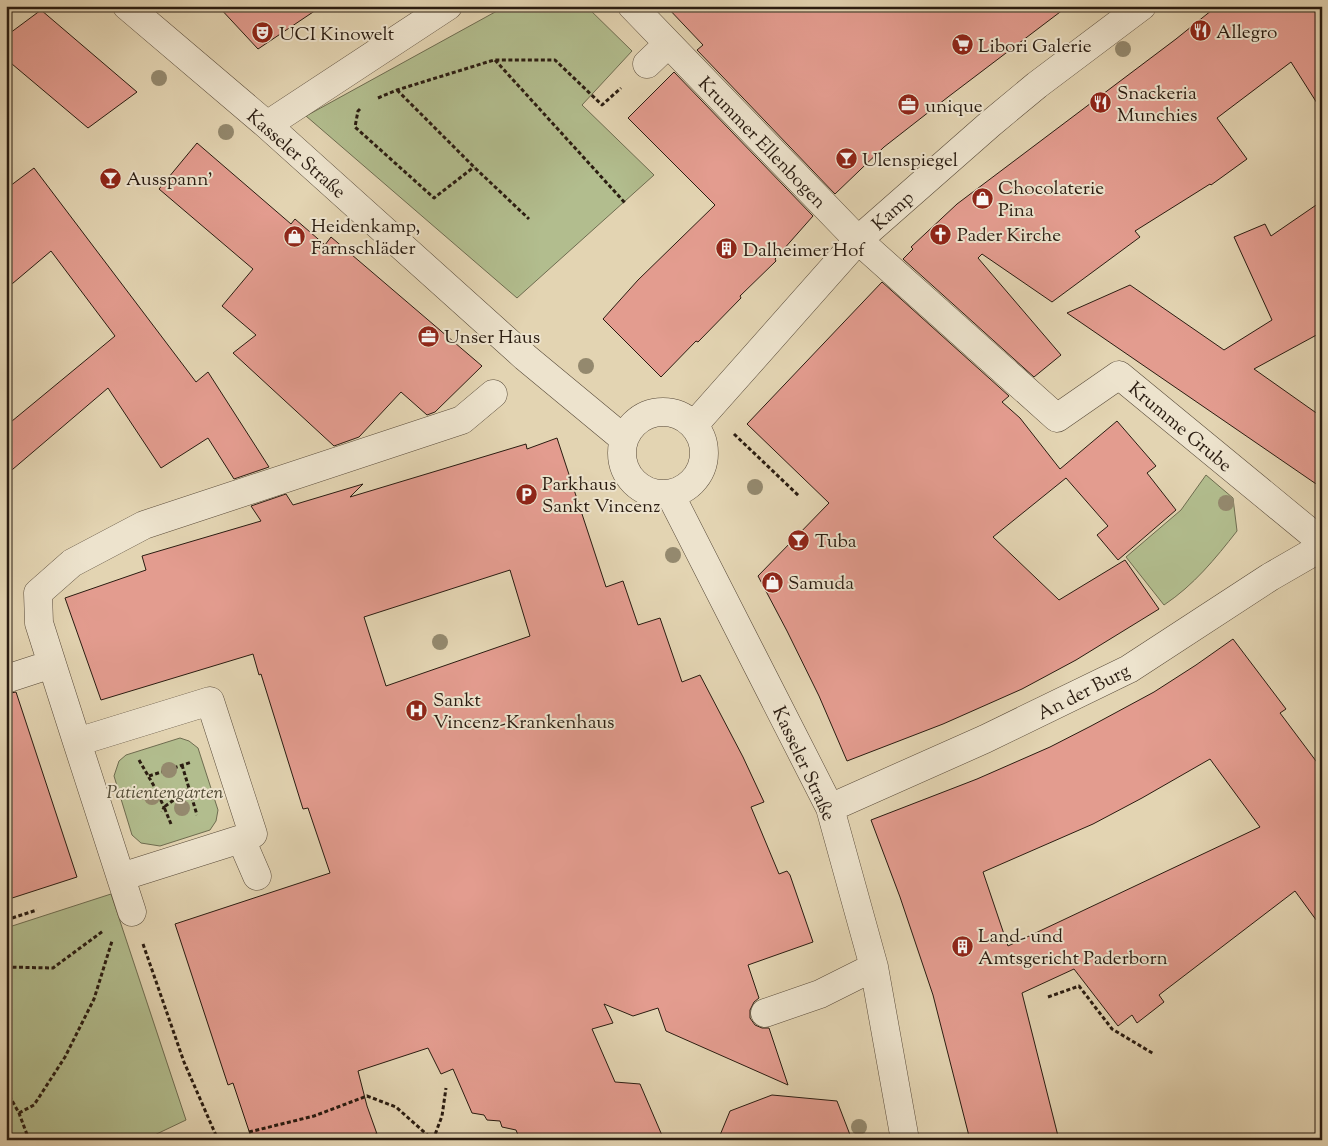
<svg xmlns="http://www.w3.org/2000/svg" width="1328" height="1146" viewBox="0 0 1328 1146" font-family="'Sorts Mill Goudy',serif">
<rect width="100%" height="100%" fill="#e3d4b2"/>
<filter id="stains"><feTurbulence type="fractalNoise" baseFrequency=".004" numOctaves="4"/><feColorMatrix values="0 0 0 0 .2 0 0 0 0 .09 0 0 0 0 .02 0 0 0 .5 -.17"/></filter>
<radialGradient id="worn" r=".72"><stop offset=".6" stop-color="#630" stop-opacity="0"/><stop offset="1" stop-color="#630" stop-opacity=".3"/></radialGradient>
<!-- green -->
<path fill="#b2bd8e" stroke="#6e6c50" d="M 506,6 L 586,6 L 632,51 L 582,105 L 654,175 L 517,298 L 306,116 Z
M 1206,475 L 1233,498 L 1237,531 C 1215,559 1194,585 1164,605 L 1126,557 L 1181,510 Z
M 180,738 L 189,741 L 198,748 L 218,810 L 216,821 L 210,830 L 160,846 L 141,843 L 132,835 L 114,776 L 119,761 L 126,755 Z
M 111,894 L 186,1120 L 144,1140 L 6,1140 L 6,928 Z"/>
<!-- building -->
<path fill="#e39c8f" stroke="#2a1c11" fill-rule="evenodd" d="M 218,6 L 322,6 L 258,49 Z
M 666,6 L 1068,6 L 948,97 L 884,147 L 835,194 L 697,50 L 703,45 Z
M 1217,6 L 1322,6 L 1322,111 L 1291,62 L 1217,118 L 1247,159 L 1211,185 L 1210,184 L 1135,231 L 1140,237 L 1052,302 L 982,254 L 978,258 L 1061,355 L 1034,377 L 903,259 L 913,249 L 911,247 L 957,204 L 1176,39 Z
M 41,10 L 137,92 L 88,128 L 12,64 L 6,56 L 6,36 Z
M 674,72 L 813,216 L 775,259 L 776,261 L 740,296 L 741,298 L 698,342 L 696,341 L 661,377 L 603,319 L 638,280 L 715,205 L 628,118 Z
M 197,143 L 291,224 L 295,219 L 325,245 L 331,237 L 482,366 L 435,412 L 427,415 L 401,392 L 359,437 L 334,446 L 233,353 L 256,335 L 222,306 L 253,269 L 159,189 Z
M 34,168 L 196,382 L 208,372 L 269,467 L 234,479 L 208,438 L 161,468 L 108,388 L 6,475 L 6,426 L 115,336 L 51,251 L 6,289 L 6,189 Z
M 1322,201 L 1322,332 L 1254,369 L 1322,417 L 1322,488 L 1067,313 L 1130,285 L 1224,350 L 1272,320 L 1234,237 L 1265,224 L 1271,236 Z
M 882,282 L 1009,396 L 1002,402 L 1020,418 L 1060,469 L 1117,421 L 1156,466 L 1147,473 L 1176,510 L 1118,560 L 1097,535 L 1108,526 L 1066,478 L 993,537 L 1059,600 L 1125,560 L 1159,609 L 1076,660 L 1022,689 L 943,724 L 847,761 L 819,696 L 787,631 L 758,576 L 829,503 L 747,424 Z
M 557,438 L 606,587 L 623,581 L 638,625 L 660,618 L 682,682 L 700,675 L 743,757 L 764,802 L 751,807 L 779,874 L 787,871 L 790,875 L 813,942 L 748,965 L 759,998 L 754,1002 L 750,1010 L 750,1018 L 755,1025 L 762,1028 L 769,1028 L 788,1085 L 666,1031 L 658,1008 L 633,1016 L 604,1004 L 613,1023 L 592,1029 L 615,1082 L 640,1084 L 664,1140 L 520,1140 L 516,1130 L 502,1127 L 500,1121 L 487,1120 L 484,1115 L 472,1113 L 453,1069 L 441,1074 L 428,1048 L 358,1071 L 367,1106 L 377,1134 L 375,1134 L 377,1140 L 252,1140 L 233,1083 L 228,1085 L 175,924 L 330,873 L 308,808 L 303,809 L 261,674 L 259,675 L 253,654 L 101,700 L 65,598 L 146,570 L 142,556 L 261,521 L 251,506 L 286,494 L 293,505 L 363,484 L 350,497 L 526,444 L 527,449 ZM 510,570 L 530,636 L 386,686 L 364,617 Z
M 1233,639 L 1286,709 L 1280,713 L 1322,769 L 1322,928 L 1295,891 L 1159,995 L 1164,1002 L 1137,1023 L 1132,1015 L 1118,1026 L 1074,969 L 1022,993 L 1059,1140 L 970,1140 L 933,995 L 900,897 L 871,820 L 977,779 L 1050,747 L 1091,726 L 1154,692 L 1196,665 ZM 1210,759 L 1260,827 L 1008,946 L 983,872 L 1093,824 L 1142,798 Z
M 16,692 L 77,877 L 6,900 L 6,694 Z
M 772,1095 L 837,1101 L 852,1140 L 718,1140 L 730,1111 Z"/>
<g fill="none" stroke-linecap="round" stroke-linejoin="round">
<defs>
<path id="minor" d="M 127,6 L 267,125 L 525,357 L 624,439
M 632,6 L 858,240 L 1057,418 L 1119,375 L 1322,542
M 647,64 L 668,44
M 267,125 L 448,6
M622 453a41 41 0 1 1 82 0a41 41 0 1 1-82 0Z
M 694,425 L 858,240 L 990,124 L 1037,85 L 1142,6
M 670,494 L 830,808 L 874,967 L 905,1140
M 52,664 L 39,623 L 38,593 L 72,563 L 144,525 L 462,420 L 493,394
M 6,679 L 52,664 L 77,742 L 210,701 L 253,834 L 241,839 L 121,877
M 77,742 L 132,912
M 830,808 L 985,739 L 1129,669 L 1270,577 L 1322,547
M 241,839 L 257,876
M 765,1013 L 820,994 L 874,967"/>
</defs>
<!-- minor casing -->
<use href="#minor" stroke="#584a39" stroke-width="29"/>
<!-- path -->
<path stroke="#2a1c11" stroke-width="3" stroke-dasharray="4 2.5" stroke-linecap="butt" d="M 495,60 L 626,204
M 397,90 L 474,167 L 529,219
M 378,98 L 397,90 L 494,60 L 555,60 L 602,105 L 621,88
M 360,109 L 358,111 L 355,127 L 434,198 L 474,167
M 734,434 L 799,496
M 139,760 L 154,786 L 164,807 L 162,812
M 182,765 L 197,815
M 149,776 L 192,762
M 171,824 L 164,807 L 189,789
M 6,920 L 37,910
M 143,944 L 184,1062 L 218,1140
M 6,967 L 53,968 L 103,931
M 1048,997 L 1079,986 L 1112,1029 L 1154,1054
M 6,1090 L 19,1113 L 29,1140
M 19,1113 L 34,1105 L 65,1057 L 94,999 L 112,941
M 249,1132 L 314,1116 L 367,1096 L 396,1107 L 433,1140
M 433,1140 L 442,1116 L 446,1088"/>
<!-- minor -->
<use href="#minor" stroke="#ede3cd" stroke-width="28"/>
</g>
<!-- trees -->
<g fill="#94896e">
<circle cx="1123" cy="49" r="8"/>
<circle cx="159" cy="78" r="8"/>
<circle cx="226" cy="132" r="8"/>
<circle cx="586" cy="366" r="8"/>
<circle cx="755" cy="487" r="8"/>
<circle cx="1226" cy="503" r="8"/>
<circle cx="673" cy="555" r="8"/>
<circle cx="440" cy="642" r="8"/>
<circle cx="169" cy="770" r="8"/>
<circle cx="152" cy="797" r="8"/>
<circle cx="182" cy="808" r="8"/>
<circle cx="859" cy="1127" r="8"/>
</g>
<!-- icons -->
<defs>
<symbol id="restaurant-disc" viewBox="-11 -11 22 22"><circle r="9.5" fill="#8f2418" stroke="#ede3cd"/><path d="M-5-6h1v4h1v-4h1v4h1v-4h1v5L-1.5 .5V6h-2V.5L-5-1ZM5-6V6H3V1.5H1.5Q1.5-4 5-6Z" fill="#fff"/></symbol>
<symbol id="theatre-disc" viewBox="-11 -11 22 22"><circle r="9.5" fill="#8f2418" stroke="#ede3cd"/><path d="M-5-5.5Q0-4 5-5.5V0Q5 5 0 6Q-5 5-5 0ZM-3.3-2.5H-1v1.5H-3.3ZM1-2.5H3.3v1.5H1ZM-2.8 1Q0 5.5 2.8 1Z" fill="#fff"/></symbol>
<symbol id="supermarket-disc" viewBox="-11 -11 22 22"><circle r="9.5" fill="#8f2418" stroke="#ede3cd"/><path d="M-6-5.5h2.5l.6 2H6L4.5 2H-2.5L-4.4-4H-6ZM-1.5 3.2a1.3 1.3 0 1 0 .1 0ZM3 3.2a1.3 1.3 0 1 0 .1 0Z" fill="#fff"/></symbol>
<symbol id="office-disc" viewBox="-11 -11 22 22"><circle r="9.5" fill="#8f2418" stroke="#ede3cd"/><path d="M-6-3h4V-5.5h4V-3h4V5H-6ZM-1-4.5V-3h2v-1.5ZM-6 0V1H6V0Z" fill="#fff"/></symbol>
<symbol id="bar-disc" viewBox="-11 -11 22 22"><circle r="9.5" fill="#8f2418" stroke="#ede3cd"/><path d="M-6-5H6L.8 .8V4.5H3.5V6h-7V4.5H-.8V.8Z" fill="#fff"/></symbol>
<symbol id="shop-disc" viewBox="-11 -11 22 22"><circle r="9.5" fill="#8f2418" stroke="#ede3cd"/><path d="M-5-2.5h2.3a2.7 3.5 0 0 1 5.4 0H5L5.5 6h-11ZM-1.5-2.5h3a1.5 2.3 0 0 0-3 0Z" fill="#fff"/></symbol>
<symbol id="church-disc" viewBox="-11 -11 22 22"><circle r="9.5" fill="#8f2418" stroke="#ede3cd"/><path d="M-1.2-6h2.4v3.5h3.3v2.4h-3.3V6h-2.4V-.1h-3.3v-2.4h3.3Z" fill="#fff"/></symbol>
<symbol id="building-disc" viewBox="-11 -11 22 22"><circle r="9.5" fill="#8f2418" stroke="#ede3cd"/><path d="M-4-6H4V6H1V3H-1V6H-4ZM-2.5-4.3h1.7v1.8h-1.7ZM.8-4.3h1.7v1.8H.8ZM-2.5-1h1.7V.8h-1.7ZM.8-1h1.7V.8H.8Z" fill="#fff"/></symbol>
<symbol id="parking-disc" viewBox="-11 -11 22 22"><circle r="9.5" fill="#8f2418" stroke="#ede3cd"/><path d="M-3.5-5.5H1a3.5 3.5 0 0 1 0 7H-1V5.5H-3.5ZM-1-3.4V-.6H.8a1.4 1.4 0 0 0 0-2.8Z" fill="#fff"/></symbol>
<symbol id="hospital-disc" viewBox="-11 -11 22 22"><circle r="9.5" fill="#8f2418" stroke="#ede3cd"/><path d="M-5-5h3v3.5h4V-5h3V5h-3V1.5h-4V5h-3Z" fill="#fff"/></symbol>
</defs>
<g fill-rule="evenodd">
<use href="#restaurant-disc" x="1188" y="18" width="25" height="25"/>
<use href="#theatre-disc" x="250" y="20" width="25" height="25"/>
<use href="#supermarket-disc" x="950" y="32" width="25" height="25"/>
<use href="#restaurant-disc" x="1088" y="90" width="25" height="25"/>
<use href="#office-disc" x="896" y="92" width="25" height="25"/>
<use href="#bar-disc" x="834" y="146" width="25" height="25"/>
<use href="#bar-disc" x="98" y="166" width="25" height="25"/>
<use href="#shop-disc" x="970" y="186" width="25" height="25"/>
<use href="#church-disc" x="928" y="222" width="25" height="25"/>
<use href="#shop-disc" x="282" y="224" width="25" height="25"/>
<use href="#building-disc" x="714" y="236" width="25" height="25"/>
<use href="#office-disc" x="416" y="324" width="25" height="25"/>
<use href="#parking-disc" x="514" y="482" width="25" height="25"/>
<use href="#bar-disc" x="786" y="528" width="25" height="25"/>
<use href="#shop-disc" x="760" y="570" width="25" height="25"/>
<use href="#hospital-disc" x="404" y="698" width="25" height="25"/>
<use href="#building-disc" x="950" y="934" width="25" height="25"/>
</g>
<g text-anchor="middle" stroke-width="4" stroke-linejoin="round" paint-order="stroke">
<!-- poi labels -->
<g font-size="19" fill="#2a1c11" stroke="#ede3cd" text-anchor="start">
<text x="1216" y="38">Allegro</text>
<text x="279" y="40">UCI Kinowelt</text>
<text x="978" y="52">Libori Galerie</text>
<text x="1117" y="99">Snackeria<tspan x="1117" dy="22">Munchies</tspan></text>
<text x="925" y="112">unique</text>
<text x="862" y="166">Ulenspiegel</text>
<text x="126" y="185">Ausspann'</text>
<text x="998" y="194">Chocolaterie<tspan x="998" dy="22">Pina</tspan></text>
<text x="311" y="232">Heidenkamp,<tspan x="311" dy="22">Farnschläder</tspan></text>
<text x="957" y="241">Pader Kirche</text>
<text x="743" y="256">Dalheimer Hof</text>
<text x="444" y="343">Unser Haus</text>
<text x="542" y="490">Parkhaus<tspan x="542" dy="22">Sankt Vincenz</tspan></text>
<text x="815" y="547">Tuba</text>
<text x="788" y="589">Samuda</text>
<text x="433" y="706">Sankt<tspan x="433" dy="22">Vincenz-Krankenhaus</tspan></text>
<text x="978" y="942">Land- und<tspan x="978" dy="22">Amtsgericht Paderborn</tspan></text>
</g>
<!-- street labels -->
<g font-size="19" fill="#2a1c11" stroke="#ede3cd">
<text transform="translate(763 142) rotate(46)" y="7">Krummer Ellenbogen</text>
<text transform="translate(297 153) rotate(41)" y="7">Kasseler Straße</text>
<text transform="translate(892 210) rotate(-42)" y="7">Kamp</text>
<text transform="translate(1181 426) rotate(40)" y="7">Krumme Grube</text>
<text transform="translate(1083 691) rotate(-27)" y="7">An der Burg</text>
<text transform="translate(805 763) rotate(65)" y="7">Kasseler Straße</text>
</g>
<!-- park labels -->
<g font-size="19" font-style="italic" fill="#534c36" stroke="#ede3cd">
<text x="165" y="798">Patientengarten</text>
</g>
</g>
<!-- margin -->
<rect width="1328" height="1146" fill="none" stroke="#e3d4b2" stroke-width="25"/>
<rect x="8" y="8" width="1313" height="1131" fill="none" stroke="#2a1c11" stroke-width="2.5"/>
<rect x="12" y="12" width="1303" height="1121" fill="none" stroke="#2a1c11"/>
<rect width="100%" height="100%" filter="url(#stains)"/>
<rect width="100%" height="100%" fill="url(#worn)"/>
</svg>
